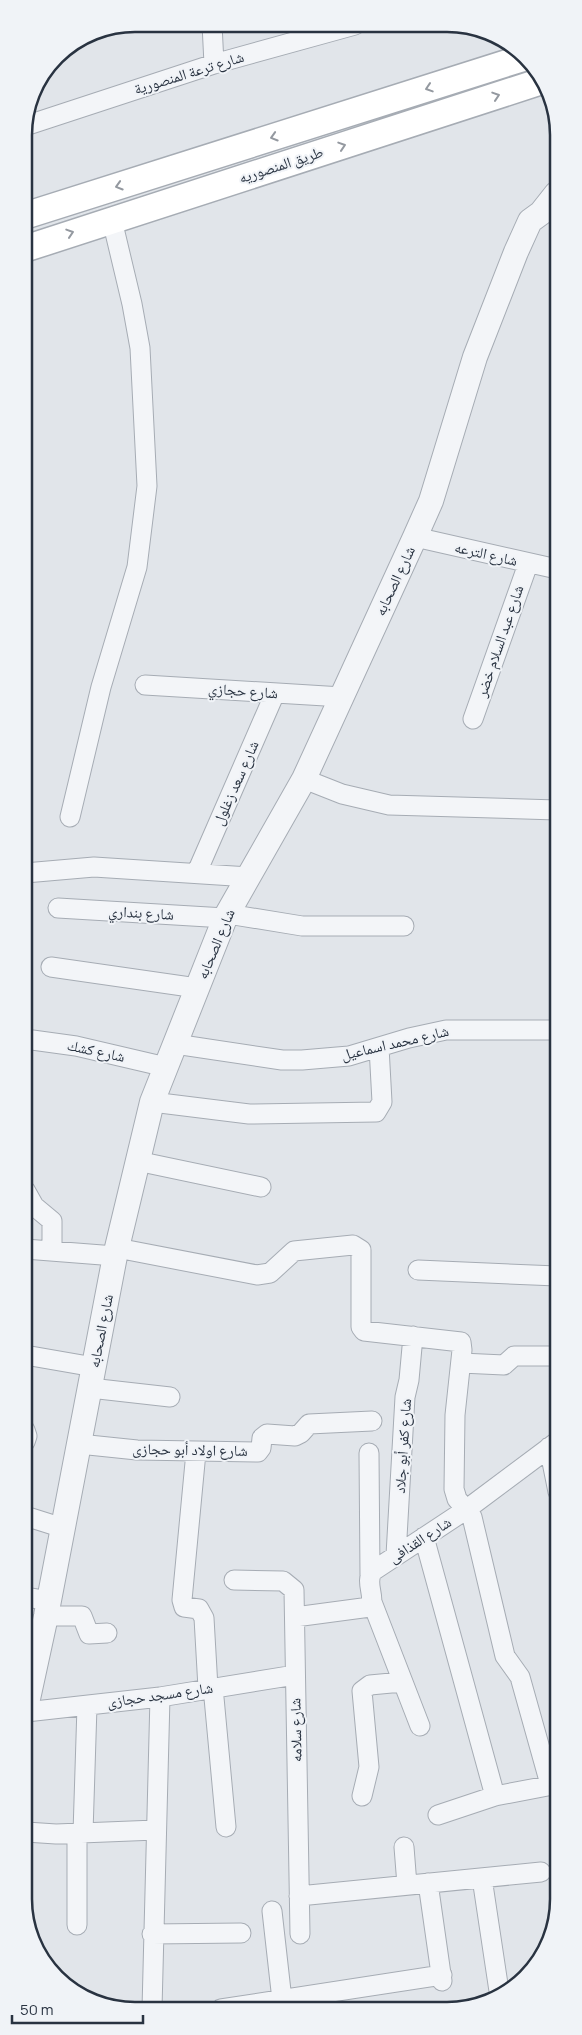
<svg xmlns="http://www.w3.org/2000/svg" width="582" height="2035" viewBox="0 0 582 2035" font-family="Manrope,'Noto Naskh Arabic',sans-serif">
<rect width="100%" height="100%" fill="#e1e5ea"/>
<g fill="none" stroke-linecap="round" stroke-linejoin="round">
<defs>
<path id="minor" d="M 212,24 L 214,64
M 25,126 L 214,64 L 355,25
M 415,537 L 557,569
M 145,685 L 342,697
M 473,719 L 528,564
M 304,779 L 342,794 L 389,805 L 557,810
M 70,817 L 101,687 L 137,567 L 147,486 L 140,348 L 132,304 L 112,220
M 197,872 L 275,693
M 25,873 L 94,867 L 249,877
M 58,908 L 225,918
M 228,914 L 302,926 L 404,926
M 51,967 L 197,988
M 25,1039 L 76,1046 L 166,1067
M 175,1044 L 282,1060 L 302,1060 L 349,1056 L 409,1038 L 446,1030 L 557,1030
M 152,1102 L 249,1114 L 376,1112 L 382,1102 L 379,1047
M 137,1161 L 261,1187
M 25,1190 L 34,1206 L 52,1221 L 52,1251
M 117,1248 L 257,1275 L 270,1273 L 294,1251 L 353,1245 L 361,1250 L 361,1327 L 364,1331 L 461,1342 L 462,1350 L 455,1415 L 454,1489 L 457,1499 L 472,1517 L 505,1656 L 520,1677 L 550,1784
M 25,1249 L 115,1256
M 418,1270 L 557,1276
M 25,1355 L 94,1367
M 461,1363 L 504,1365 L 514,1356 L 557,1356
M 90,1388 L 170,1397
M 25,1430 L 27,1436 L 25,1442
M 79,1444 L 137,1450 L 258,1452 L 261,1448 L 262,1438 L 267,1434 L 295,1436 L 301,1433 L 309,1424 L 372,1421
M 549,1447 L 558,1492
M 196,1452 L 182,1600 L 184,1607 L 199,1609 L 204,1618 L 208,1688
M 369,1453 L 370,1575
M 25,1516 L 63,1528
M 424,1537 L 495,1796
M 396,1555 L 405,1397 L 409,1380 L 413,1336
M 234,1580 L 283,1581 L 294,1590 L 300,1934
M 26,1597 L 49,1601
M 372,1602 L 420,1726
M 46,1616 L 82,1616 L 89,1634 L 107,1633
M 295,1617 L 370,1607 C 376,1596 364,1582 373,1571 L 467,1509 L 558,1441
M 213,1687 L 226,1827
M 26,1712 L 160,1697 L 295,1675
M 362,1796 L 369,1767 L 362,1691 L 370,1685 L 402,1682
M 438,1815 L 495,1796 L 558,1784
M 26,1832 L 56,1834 L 156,1830
M 83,1833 L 87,1706
M 404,1847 L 407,1885
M 482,1878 L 499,1991
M 428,1883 L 442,1981
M 299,1896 L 541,1872
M 272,1911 L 282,2000
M 77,1925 L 77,1833
M 152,1934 L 241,1933
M 152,2009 L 160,1697
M 221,2009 L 442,1975"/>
<path id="tertiary" d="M 26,1708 L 46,1616 L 115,1256 L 152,1102 L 225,918 L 304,779 L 415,537 L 431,501 L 475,357 L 516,252 L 530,221 L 541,213 L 556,194"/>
<path id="secondary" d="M 24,216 L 526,57
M 24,249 L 539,82"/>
</defs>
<!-- minor casing -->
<use href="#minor" stroke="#a6acb4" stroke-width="21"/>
<!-- tertiary casing -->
<use href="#tertiary" stroke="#a6acb4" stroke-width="26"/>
<!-- secondary casing -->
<use href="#secondary" stroke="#a6acb4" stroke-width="29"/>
<!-- minor -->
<use href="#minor" stroke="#f3f5f8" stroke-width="19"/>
<!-- tertiary -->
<use href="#tertiary" stroke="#f3f5f8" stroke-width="24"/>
<!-- secondary -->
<use href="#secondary" stroke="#fff" stroke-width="26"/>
</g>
<!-- one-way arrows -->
<defs><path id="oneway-chevron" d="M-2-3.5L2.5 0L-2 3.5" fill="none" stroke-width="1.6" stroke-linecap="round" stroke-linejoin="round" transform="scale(1.25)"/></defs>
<g stroke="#9499a0">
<use href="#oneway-chevron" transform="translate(429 88) rotate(162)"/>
<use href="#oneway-chevron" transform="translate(496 96) rotate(-18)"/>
<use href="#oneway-chevron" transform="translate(274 137) rotate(163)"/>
<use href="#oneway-chevron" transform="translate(342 146) rotate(-18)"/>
<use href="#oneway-chevron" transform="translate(119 186) rotate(163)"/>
<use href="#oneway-chevron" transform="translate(70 233) rotate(-18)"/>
</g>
<g text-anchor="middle" stroke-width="4" stroke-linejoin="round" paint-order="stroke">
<!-- street labels -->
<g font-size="15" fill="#293341" stroke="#f0f3f7">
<text transform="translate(189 73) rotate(-17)" y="5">شارع ترعة المنصورية</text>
<text transform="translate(281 165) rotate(-18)" y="5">طريق المنصوريه</text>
<text transform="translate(486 554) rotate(13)" y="5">شارع الترعه</text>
<text transform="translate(395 581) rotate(-65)" y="5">شارع الصحابه</text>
<text transform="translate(500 641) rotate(-71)" y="5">شارع عبد السلام خضر</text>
<text transform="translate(243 691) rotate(4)" y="5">شارع حجازي</text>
<text transform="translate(236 783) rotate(-66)" y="5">شارع سعد زغلول</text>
<text transform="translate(141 913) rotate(3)" y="5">شارع بنداري</text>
<text transform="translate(216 944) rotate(-67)" y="5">شارع الصحابه</text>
<text transform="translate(395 1043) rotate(-13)" y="5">شارع محمد اسماعيل</text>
<text transform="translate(96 1051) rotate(12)" y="5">شارع كشك</text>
<text transform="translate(101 1331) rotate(-79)" y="5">شارع الصحابه</text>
<text transform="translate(403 1446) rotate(-86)" y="5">شارع كفر أبو جلاد</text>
<text transform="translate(190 1450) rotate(1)" y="5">شارع اولاد أبو حجازى</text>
<text transform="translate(420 1540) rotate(-33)" y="5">شارع القذافى</text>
<text transform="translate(160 1695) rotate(-8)" y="5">شارع مسجد حجازى</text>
<text transform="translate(296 1730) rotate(-91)" y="5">شارع سلامه</text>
</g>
</g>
<!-- crop -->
<path d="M0 0H582V2035H0ZM135 32H447A103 103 0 0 1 550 135V1899A103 103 0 0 1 447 2002H135A103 103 0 0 1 32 1899V135A103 103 0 0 1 135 32Z" fill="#f0f3f7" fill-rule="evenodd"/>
<path fill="none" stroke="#293341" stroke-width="2.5" d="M135 32H447A103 103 0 0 1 550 135V1899A103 103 0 0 1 447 2002H135A103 103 0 0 1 32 1899V135A103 103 0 0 1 135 32Z"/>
<!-- scale -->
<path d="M12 2015v8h131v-8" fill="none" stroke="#293341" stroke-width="2.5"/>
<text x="20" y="2015" font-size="15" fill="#293341" stroke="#f0f3f7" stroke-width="4" paint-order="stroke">50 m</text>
</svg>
